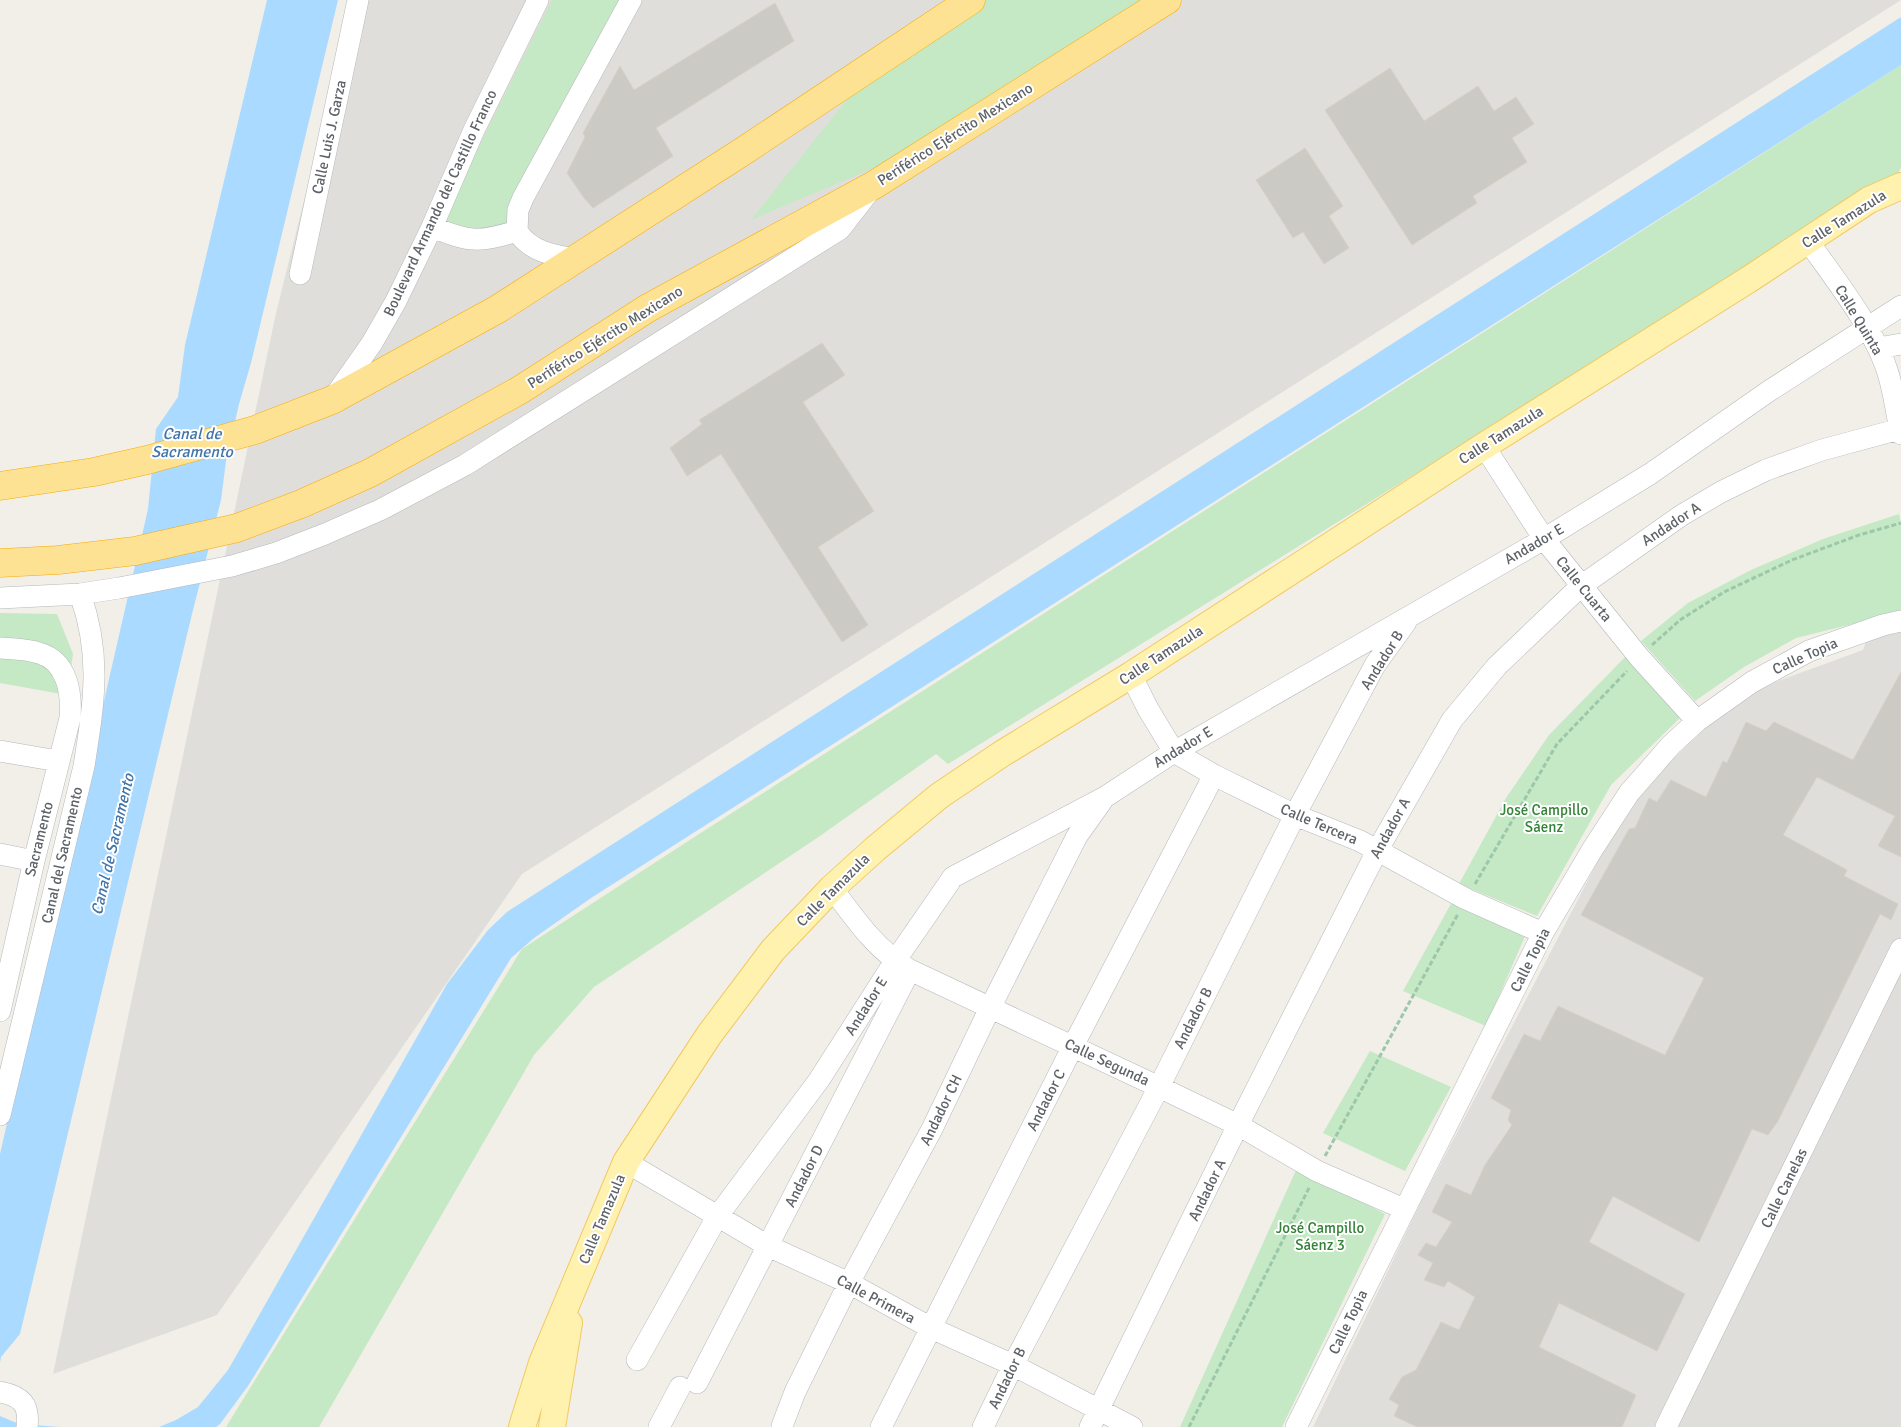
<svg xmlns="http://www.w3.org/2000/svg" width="1901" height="1427" viewBox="0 0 1901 1427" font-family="Signika,sans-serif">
<rect width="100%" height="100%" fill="#f1efe8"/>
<!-- industrial -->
<path fill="#e0deda" d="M 354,0 L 1901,0 L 522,874 L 217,1315 L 53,1374 L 276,313 Z
M 1901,544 L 1901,1427 L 1313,1427 L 1421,1202 L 1629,801 L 1740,695 L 1863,650 Z"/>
<!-- green -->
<path fill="#c5e8c5" d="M 552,0 L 620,0 L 509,223 L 466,233 L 441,222 Z
M 981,0 L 1158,0 L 909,153 L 751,220 L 867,74 Z
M 1901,65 L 1901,167 L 1898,174 L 948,764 L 936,754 L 817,838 L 594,987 L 534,1055 L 319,1427 L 226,1427 L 522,949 L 696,836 Z
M 1899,514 L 1901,523 L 1901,612 L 1796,638 L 1744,667 L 1695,701 L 1641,641 L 1688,603 L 1751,570 L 1823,539 Z
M 0,613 L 57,614 L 73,654 L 67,695 L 0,683 Z
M 1630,652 L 1683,715 L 1611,785 L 1537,916 L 1459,884 L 1506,798 L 1549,735 Z
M 1453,900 L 1526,934 L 1486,1026 L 1403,991 Z
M 1370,1051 L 1451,1087 L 1405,1171 L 1323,1133 Z
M 1297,1168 L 1385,1214 L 1282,1427 L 1180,1427 Z"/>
<!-- water -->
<path fill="#aadaff" d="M 267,0 L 338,0 L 251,363 L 239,404 L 226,461 L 221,500 L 192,614 L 20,1334 L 1,1357 L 0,1363 L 0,1154 L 148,509 L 156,429 L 178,397 L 185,345 Z
M 1901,17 L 1901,65 L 591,898 L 534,938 L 511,958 L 248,1386 L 220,1424 L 216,1427 L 159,1427 L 176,1420 L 198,1407 L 228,1370 L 447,984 L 488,930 L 507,912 Z
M 0,1416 L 19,1424 L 60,1427 L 0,1427 Z"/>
<!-- building -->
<path fill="#cccac5" stroke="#d6d1c6" d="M 775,3 L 794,41 L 656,128 L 673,156 L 593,208 L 584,198 L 567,173 L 585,137 L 583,133 L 620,66 L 634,90 Z
M 1390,68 L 1424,121 L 1478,86 L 1494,111 L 1516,97 L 1534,124 L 1512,138 L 1527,162 L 1473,196 L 1477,203 L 1412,245 L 1325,110 Z
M 1305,148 L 1343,206 L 1329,216 L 1349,248 L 1324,264 L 1303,232 L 1293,238 L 1256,180 Z
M 822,343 L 845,375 L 803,402 L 874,511 L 818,547 L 868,625 L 842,642 L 721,454 L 687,476 L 670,448 L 702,424 L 699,420 Z
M 1901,672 L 1901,857 L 1878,846 L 1895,816 L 1817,777 L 1783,835 L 1847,870 L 1844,876 L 1898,904 L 1891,920 L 1880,914 L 1778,1121 L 1768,1135 L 1752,1129 L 1699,1242 L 1613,1196 L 1589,1242 L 1685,1294 L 1657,1351 L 1559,1303 L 1539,1347 L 1636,1395 L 1622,1427 L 1417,1427 L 1394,1416 L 1399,1405 L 1389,1399 L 1402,1377 L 1416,1370 L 1441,1322 L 1459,1330 L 1475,1297 L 1448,1281 L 1444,1287 L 1424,1280 L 1433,1263 L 1418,1255 L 1426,1243 L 1436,1247 L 1452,1222 L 1432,1212 L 1446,1184 L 1471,1195 L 1485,1165 L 1512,1125 L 1508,1120 L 1511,1110 L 1491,1098 L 1524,1034 L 1540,1041 L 1558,1006 L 1665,1055 L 1704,978 L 1581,915 L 1629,829 L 1635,828 L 1649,798 L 1657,802 L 1671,780 L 1706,797 L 1723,761 L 1727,763 L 1746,722 L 1766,731 L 1774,722 L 1853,760 Z"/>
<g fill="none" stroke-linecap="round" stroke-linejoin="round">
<defs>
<path id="minor" d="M 432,227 C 470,242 478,243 517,231
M 1808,241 C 1834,278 1873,327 1887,370 C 1894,390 1896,413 1901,434
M 577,259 C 555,256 530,252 517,231 L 518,210 L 523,198 L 631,0
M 300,274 L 358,0
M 1878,348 L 1901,344
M 334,397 L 372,343 L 396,301 L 432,227 L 474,130 L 538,0
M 1484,446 L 1544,539 L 1639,657 L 1697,721
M 0,598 L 80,594 L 119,588 L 232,566 L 276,553 L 325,534 L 380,510 L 465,465 L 840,229 L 871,189
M 0,648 C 13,649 27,649 39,653 C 67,661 72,692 70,718 L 34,861 L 0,1011
M 1131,675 L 1148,709 L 1174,752 L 1214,775 L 1295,815 L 1360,841 L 1466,899 L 1543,933
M 0,751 L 58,761
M 0,854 L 34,861
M 832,888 C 855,919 877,951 910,970 L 1159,1087 L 1238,1125 L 1317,1171 L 1404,1209
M 0,1115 L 84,766 C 94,702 102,656 80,594
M 626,1162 L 768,1246 L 849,1283 L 931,1328 L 1013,1365 L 1132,1427
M 637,1360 L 717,1217 L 819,1080 L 895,961 L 953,877 L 1105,797 L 1174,752 L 1544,539 L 1650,474 L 1769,391 L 1901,306
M 697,1383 L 910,970
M 0,1392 C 21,1396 30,1404 27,1427
M 782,1426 L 795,1392 L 849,1283 L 932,1129 L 990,1008 L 1077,836 L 1102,801
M 659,1427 L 680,1387
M 881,1427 L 1073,1046 L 1214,775
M 983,1427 L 1013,1365 L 1159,1087 L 1295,815 L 1375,665 L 1406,622
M 1090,1427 L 1238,1125 L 1377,851 L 1452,720 L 1497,666 L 1581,586 L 1682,515 L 1721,492 L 1766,470 L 1822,450 L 1900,429
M 1296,1427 L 1543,933 L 1592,850 L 1629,793 L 1671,745 L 1697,721 L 1752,682 L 1809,651 L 1883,625 L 1901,621
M 1666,1427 L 1901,949"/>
<path id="major" d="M 522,1427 L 542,1363 L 626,1162 L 709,1035 L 773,950 L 832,888 L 875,849 L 939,796 L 1003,753 L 1131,675 L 1484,446 L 1748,280 L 1869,200 L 1901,186
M 552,1427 L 569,1323"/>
<path id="highway" d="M 0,486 L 94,472 L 147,460 L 255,430 L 332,400 L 498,309 L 745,150 L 971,0
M 0,563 L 58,560 L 135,551 L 237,528 L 301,504 L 370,473 L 520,390 L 648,308 L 874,185 L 1167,0"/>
</defs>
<!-- minor casing -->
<use href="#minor" stroke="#b5b8bc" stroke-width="22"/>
<!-- major casing -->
<use href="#major" stroke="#f2c960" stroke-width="28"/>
<!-- highway casing -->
<use href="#highway" stroke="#f9ab00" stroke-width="29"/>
<!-- path -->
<path stroke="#9cc7a9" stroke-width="3" stroke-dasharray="5 2.5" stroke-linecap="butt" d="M 1652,645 L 1680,620 L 1724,592 L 1792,560 L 1859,535 L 1901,523
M 1475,884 L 1557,744 L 1627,671
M 1325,1156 L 1458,914
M 1189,1427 L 1310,1186"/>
<!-- minor -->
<use href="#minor" stroke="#fff" stroke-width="21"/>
<!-- major -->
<use href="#major" stroke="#fff2af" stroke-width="26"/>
<!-- highway -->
<use href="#highway" stroke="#fde293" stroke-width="28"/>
</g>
<g text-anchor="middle" stroke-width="4" stroke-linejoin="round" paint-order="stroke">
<!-- street labels -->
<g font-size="15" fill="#5f6368" stroke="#fff">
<text transform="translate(955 134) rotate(-32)" y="5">Periférico Ejército Mexicano</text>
<text transform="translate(329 137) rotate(-78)" y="5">Calle Luis J. Garza</text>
<text transform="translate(440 203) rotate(-65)" y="5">Boulevard Armando del Castillo Franco</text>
<text transform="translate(1844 219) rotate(-32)" y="5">Calle Tamazula</text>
<text transform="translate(1859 320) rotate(59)" y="5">Calle Quinta</text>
<text transform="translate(605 337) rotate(-32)" y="5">Periférico Ejército Mexicano</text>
<text transform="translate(1501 435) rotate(-32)" y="5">Calle Tamazula</text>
<text transform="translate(1671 524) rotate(-33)" y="5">Andador A</text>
<text transform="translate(1534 544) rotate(-30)" y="5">Andador E</text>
<text transform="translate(1584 589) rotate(51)" y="5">Calle Cuarta</text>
<text transform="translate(1161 655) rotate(-33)" y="5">Calle Tamazula</text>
<text transform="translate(1805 656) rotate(-24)" y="5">Calle Topia</text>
<text transform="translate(1382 660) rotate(-58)" y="5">Andador B</text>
<text transform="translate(1183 747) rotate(-31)" y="5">Andador E</text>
<text transform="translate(1319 824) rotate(23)" y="5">Calle Tercera</text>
<text transform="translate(1390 828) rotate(-61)" y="5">Andador A</text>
<text transform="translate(39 839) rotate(-76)" y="5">Sacramento</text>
<text transform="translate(62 855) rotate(-77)" y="5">Canal del Sacramento</text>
<text transform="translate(833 890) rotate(-45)" y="5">Calle Tamazula</text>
<text transform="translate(1530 960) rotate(-63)" y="5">Calle Topia</text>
<text transform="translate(866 1006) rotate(-58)" y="5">Andador E</text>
<text transform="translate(1193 1018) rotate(-63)" y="5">Andador B</text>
<text transform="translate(1107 1062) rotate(25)" y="5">Calle Segunda</text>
<text transform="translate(1046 1100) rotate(-63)" y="5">Andador C</text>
<text transform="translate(941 1110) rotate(-64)" y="5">Andador CH</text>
<text transform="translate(804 1176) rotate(-63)" y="5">Andador D</text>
<text transform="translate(1784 1188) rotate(-64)" y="5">Calle Canelas</text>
<text transform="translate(1207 1190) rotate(-64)" y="5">Andador A</text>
<text transform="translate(602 1219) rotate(-67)" y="5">Calle Tamazula</text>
<text transform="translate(876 1299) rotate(28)" y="5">Calle Primera</text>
<text transform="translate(1348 1322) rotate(-64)" y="5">Calle Topia</text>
<text transform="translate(1007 1378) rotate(-64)" y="5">Andador B</text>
</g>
<!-- park labels -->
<g font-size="15" fill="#348238" stroke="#fff">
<text x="1544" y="815">José Campillo<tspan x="1544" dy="17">Sáenz</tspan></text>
<text x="1320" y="1233">José Campillo<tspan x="1320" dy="17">Sáenz 3</tspan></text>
</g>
<!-- water labels -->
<g font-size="16" font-style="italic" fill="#4174aa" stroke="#fff">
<text x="192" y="439">Canal de<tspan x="192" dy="18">Sacramento</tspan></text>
<text transform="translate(112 844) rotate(-77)" y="6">Canal de Sacramento</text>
</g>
</g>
</svg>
